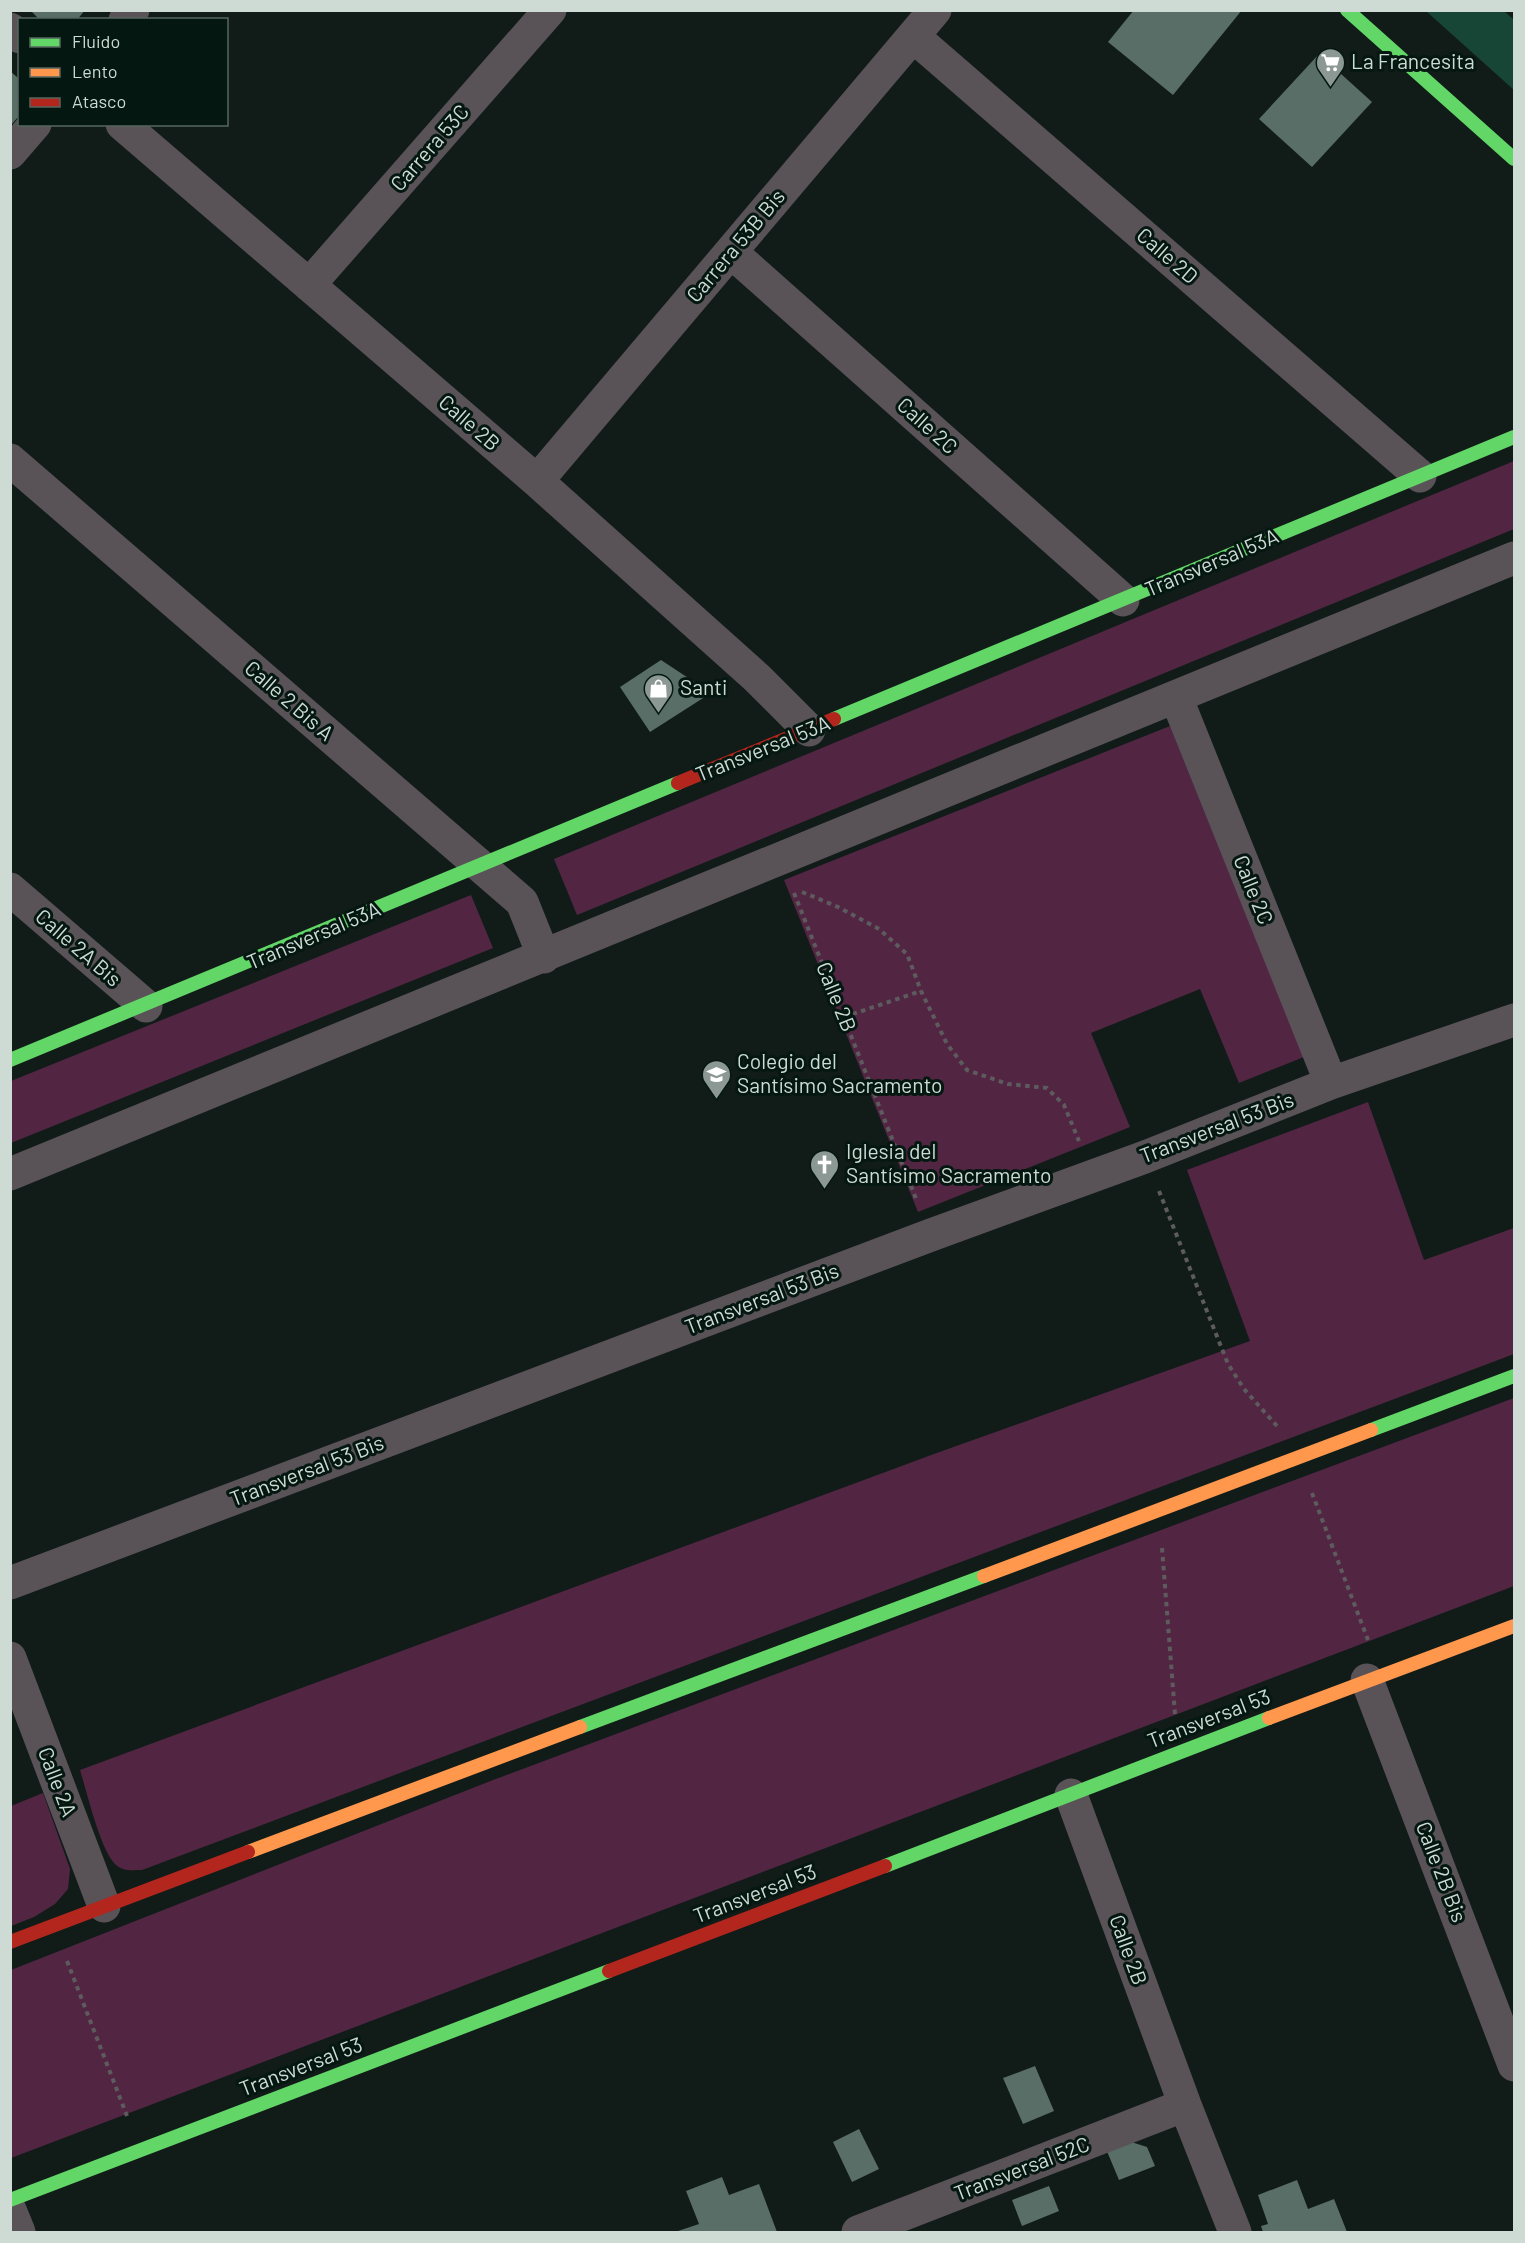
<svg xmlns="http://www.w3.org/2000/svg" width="1525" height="2243" viewBox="0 0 1525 2243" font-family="Barlow,sans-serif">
<rect width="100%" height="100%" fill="#111c19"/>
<!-- green -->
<path fill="#522643" d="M 1514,461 L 1514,529 L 577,915 L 554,859 Z
M 1170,726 L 1304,1057 L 1239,1083 L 1200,989 L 1091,1033 L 1130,1127 L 918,1212 L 784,880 Z
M 471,895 L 493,948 L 11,1143 L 11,1081 Z
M 1368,1102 L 1424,1260 L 1514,1228 L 1514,1354 L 142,1870 C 132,1870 123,1872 115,1864 C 100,1849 87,1792 80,1770 L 934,1454 L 1250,1341 L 1187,1170 Z
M 1514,1398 L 1514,1586 L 11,2158 L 11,1970 L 493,1780 Z
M 43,1793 L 70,1869 L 68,1889 L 55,1904 L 34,1917 L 11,1926 L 11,1806 Z"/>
<!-- water -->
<path fill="#174637" d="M 1426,11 L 1504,11 L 1514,20 L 1514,90 Z"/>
<!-- building -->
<path fill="#586e67" d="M 30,10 L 85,10 L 77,20 L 40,20 Z
M 1134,10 L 1242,10 L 1173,95 L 1108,42 Z
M 1319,54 L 1372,102 L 1312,167 L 1259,119 Z
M 10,71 L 17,77 L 20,82 L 20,115 L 10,126 Z
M 661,660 L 711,693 L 650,732 L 620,687 Z
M 1035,2066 L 1054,2111 L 1023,2124 L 1003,2078 Z
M 859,2129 L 879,2169 L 852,2182 L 833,2142 Z
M 1128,2141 L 1147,2147 L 1155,2166 L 1119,2180 L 1106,2149 Z
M 722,2177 L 729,2195 L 759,2184 L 777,2232 L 675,2232 L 699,2224 L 686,2191 Z
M 1297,2180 L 1308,2209 L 1334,2199 L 1347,2232 L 1263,2232 L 1261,2226 L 1268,2224 L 1258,2195 Z
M 1049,2186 L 1059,2211 L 1022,2226 L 1012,2200 Z"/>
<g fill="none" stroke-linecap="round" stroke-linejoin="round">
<!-- path -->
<path stroke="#5d5b5d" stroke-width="4" stroke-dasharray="4.5 4.5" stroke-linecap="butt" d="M 802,892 L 838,907 L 879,929 L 907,954 L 921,991 L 947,1044 L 967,1070 L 1008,1084 L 1047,1088 L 1064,1105 L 1079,1141
M 794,893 L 917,1201
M 844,1017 L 921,991
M 1159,1191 L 1228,1364 L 1244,1389 L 1277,1426
M 1312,1493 L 1368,1640
M 1162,1548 L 1175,1714
M 67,1961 L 127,2116"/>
<!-- street -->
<path stroke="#595257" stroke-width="33" d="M 125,20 L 133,10
M 10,29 L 20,37
M 913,36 L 1420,476
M 122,124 L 537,481 L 757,678 L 809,730
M 10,153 L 35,124
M 731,252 L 1123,600
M 309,285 L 550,10
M 10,460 L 522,902 L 544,957
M 537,481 L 935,10
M 1176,697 L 1331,1083
M 10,889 L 146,1006
M 10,1174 L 1514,558
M 10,1583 L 931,1235 L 1145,1157 L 1331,1083 L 1514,1020
M 10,1658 L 104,1906
M 1367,1680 L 1514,2065
M 1071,1795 L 1185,2105 L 1235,2232
M 10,2210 L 19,2232
M 858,2232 L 1185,2105"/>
<!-- fast -->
<path stroke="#63d668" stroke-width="14" d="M 1347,10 L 1514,159
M 834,719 L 1514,437
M 10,1060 L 678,783
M 1371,1430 L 1514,1376
M 580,1727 L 984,1576
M 885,1866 L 1269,1718
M 10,2200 L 609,1971"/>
<!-- slow -->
<path stroke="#ff974d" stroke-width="14" d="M 984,1576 L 1371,1430
M 1269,1718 L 1514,1626
M 248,1852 L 580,1727"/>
<!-- jam -->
<path stroke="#b3261e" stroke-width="14" d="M 678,783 L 834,719
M 10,1942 L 248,1852
M 609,1971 L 885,1866"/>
</g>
<!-- icons -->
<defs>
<symbol id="supermarket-pin" viewBox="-11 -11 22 30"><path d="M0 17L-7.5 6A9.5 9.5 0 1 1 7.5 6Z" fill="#8c9893" stroke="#041811"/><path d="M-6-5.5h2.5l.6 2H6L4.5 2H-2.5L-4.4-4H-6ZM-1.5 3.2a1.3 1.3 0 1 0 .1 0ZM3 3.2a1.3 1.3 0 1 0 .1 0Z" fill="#fff"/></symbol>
<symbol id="shop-pin" viewBox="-11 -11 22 30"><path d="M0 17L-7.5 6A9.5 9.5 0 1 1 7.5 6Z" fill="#8c9893" stroke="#041811"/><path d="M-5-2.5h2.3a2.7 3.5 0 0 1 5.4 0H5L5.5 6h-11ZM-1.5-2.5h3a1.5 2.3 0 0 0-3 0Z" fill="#fff"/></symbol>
<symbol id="school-pin" viewBox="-11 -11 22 30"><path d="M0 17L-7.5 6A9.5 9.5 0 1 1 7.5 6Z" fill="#8c9893" stroke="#041811"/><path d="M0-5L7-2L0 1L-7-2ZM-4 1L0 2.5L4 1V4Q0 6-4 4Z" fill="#fff"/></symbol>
<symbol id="church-pin" viewBox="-11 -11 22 30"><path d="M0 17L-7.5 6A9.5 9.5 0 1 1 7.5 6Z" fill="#8c9893" stroke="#041811"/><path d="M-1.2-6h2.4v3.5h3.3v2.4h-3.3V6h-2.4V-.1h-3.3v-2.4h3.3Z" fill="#fff"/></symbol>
</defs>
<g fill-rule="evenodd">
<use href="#supermarket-pin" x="1314" y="46" width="33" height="45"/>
<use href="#shop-pin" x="642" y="672" width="33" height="45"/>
<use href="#school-pin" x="700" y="1058" width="33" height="45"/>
<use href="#church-pin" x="808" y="1148" width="33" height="45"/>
</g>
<g text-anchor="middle" stroke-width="6" stroke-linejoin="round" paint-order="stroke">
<!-- poi labels -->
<g font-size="21" fill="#cedbd5" stroke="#041811" text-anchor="start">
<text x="1351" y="69">La Francesita</text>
<text x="680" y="695">Santi</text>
<text x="737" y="1069">Colegio del<tspan x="737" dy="24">Santísimo Sacramento</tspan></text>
<text x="846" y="1159">Iglesia del<tspan x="846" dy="24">Santísimo Sacramento</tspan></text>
</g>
<!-- street labels -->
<g font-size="21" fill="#cedbd5" stroke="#041811">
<text transform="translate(430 148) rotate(-49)" y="7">Carrera 53C</text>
<text transform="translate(736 246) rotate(-50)" y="7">Carrera 53B Bis</text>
<text transform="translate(1167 256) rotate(41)" y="7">Calle 2D</text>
<text transform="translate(469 423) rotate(41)" y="7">Calle 2B</text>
<text transform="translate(927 426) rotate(42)" y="7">Calle 2C</text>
<text transform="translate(1212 563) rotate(-23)" y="7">Transversal 53A</text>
<text transform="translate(289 701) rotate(41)" y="7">Calle 2 Bis A</text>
<text transform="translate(763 749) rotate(-22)" y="7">Transversal 53A</text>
<text transform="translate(1253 890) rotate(68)" y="7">Calle 2C</text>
<text transform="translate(314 936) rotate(-23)" y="7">Transversal 53A</text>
<text transform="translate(78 948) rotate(41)" y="7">Calle 2A Bis</text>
<text transform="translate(836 997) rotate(68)" y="7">Calle 2B</text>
<text transform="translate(1217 1128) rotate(-21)" y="7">Transversal 53 Bis</text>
<text transform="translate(762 1299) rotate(-21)" y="7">Transversal 53 Bis</text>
<text transform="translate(307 1471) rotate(-21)" y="7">Transversal 53 Bis</text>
<text transform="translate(1209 1719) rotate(-21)" y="7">Transversal 53</text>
<text transform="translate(57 1782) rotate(69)" y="7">Calle 2A</text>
<text transform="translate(1441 1872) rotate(69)" y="7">Calle 2B Bis</text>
<text transform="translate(755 1894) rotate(-21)" y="7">Transversal 53</text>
<text transform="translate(1128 1950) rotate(70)" y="7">Calle 2B</text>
<text transform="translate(301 2067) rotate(-21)" y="7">Transversal 53</text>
<text transform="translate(1022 2169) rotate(-21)" y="7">Transversal 52C</text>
</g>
</g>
<!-- border -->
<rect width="1525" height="2243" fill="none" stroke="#cedbd5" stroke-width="24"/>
<!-- legend -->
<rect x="18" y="18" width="210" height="108" fill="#041811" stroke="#55665f" stroke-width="1.5"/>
<rect x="30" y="38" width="30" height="9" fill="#63d668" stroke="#55665f" stroke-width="1.5"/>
<text x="72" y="48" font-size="18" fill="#cedbd5">Fluido</text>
<rect x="30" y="68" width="30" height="9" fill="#ff974d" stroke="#55665f" stroke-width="1.5"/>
<text x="72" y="78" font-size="18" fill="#cedbd5">Lento</text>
<rect x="30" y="98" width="30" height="9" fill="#b3261e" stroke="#55665f" stroke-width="1.5"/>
<text x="72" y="108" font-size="18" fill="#cedbd5">Atasco</text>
</svg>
